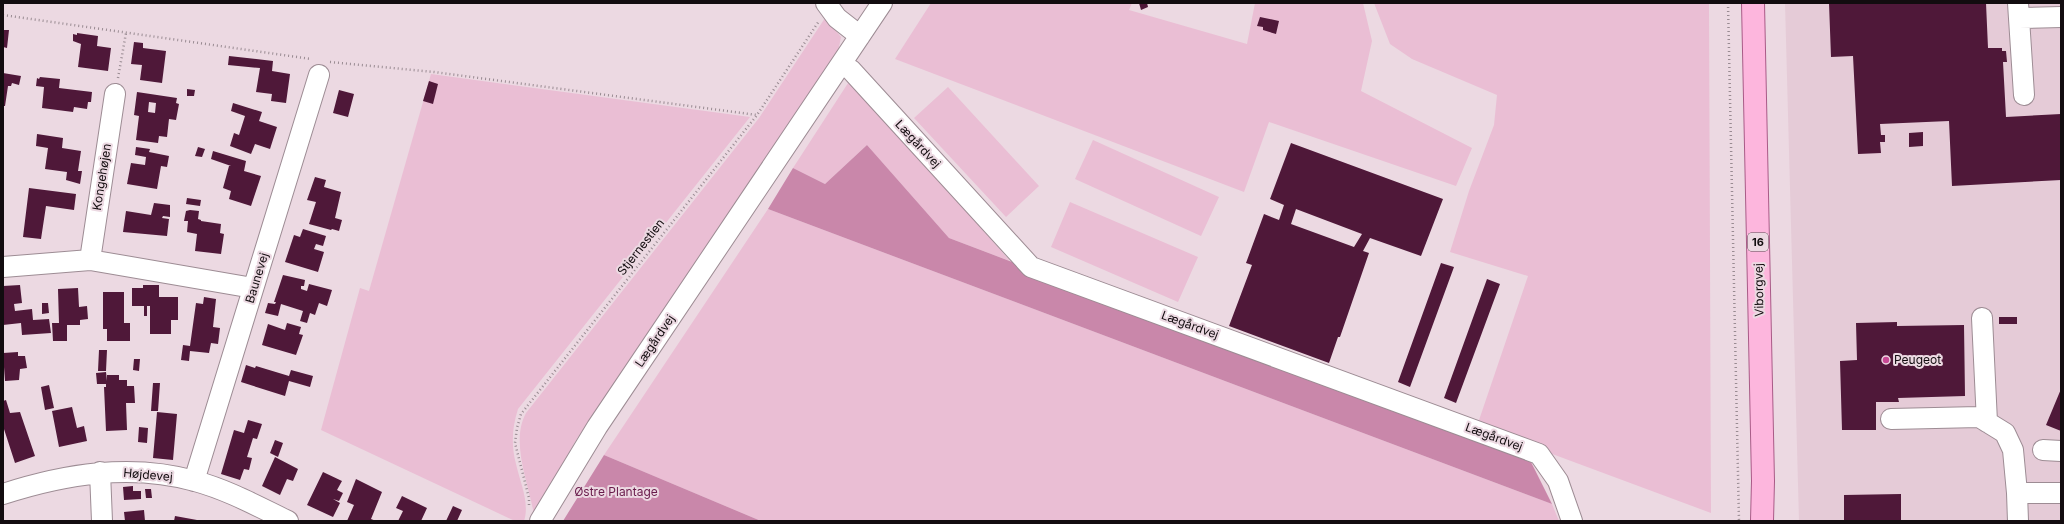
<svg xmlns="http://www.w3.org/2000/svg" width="2064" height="524" viewBox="0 0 2064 524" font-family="Inter,sans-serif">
<rect width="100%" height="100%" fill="#ecd9e2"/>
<!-- built -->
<path fill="#e5cbd7" d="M 1785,3 L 2061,3 L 2061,521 L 1799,521 Z"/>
<!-- green -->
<path fill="#eabed4" d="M 931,3 L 1132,3 L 1129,10 L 1247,44 L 1255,3 L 1363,3 L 1372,41 L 1361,91 L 1472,148 L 1456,186 L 1269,122 L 1244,192 L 895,59 Z
M 1374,3 L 1709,3 L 1711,513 L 1477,426 L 1528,276 L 1450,252 L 1469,191 L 1494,125 L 1497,95 L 1412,59 L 1390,44 Z
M 825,18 L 841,37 L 838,52 L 576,440 L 534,515 C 529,484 510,442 526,413 L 759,118 Z
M 431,74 L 750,117 L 518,409 C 512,428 511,445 516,464 C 520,482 530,503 524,521 L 515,521 L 321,430 L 360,288 L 369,291 Z
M 850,80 L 1010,261 L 949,238 L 867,145 L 825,184 L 793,168 Z
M 948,87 L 1039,186 L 1006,217 L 914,118 Z
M 1093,140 L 1219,197 L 1201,236 L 1075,179 Z
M 1070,202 L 1198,257 L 1178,302 L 1051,247 Z
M 768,209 L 1552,504 L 1559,521 L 761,521 L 604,455 Z"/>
<!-- forest -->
<path fill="#c987aa" d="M 867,145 L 949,238 L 1529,458 L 1552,504 L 768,209 L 793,168 L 825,184 Z
M 604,455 L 761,521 L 563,521 Z"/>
<!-- building -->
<path fill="#4f1839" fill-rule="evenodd" d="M 1139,3 L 1147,3 L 1148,7 L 1141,10 Z
M 1829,3 L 1986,3 L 1988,48 L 2002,48 L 2002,51 L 2006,51 L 2007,62 L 2003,62 L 2006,117 L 2061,114 L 2061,180 L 1952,186 L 1949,121 L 1880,124 L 1881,135 L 1885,135 L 1885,142 L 1880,142 L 1881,153 L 1858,154 L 1853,56 L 1831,57 Z
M 1260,17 L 1279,21 L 1276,34 L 1263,30 L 1263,27 L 1257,26 Z
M 3,30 L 9,30 L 7,48 L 3,47 Z
M 77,33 L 98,36 L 97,46 L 111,48 L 108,71 L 78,67 L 81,44 L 73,41 L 73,34 L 77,35 Z
M 134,42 L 143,43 L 143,48 L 166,51 L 162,83 L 140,80 L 142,65 L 131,64 Z
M 229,56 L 273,61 L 272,71 L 290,74 L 286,103 L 271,101 L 272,94 L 256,92 L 260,68 L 228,65 Z
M 3,73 L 21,76 L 19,85 L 12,83 L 11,86 L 8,86 L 5,106 L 3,106 Z
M 40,77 L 60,79 L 59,88 L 92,92 L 91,102 L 88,102 L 87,109 L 74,107 L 73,112 L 42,108 L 44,87 L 36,86 L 37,78 L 39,79 Z
M 429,81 L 438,84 L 433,104 L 423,101 Z
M 187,89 L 195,90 L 194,96 L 187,96 Z
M 339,90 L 354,94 L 348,117 L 333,113 Z
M 137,92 L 177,98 L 176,103 L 179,104 L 176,120 L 169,119 L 167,137 L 159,136 L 158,143 L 136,140 L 139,116 L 134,115 ZM 149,102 L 156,103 L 155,113 L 148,112 Z
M 233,103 L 262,112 L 259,121 L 277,127 L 270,149 L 255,144 L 251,154 L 230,146 L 234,133 L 239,135 L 245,116 L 231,111 Z
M 1923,132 L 1923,146 L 1909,147 L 1909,133 Z
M 37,134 L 63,138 L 62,148 L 81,151 L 78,171 L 82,171 L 80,184 L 66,180 L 67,172 L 45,169 L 48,148 L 36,146 Z
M 1291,143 L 1443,199 L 1421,256 L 1370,238 L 1363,251 L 1369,253 L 1340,337 L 1338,337 L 1329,363 L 1229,326 L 1252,265 L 1246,263 L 1264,214 L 1279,220 L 1284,205 L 1270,199 ZM 1296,209 L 1362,234 L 1354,247 L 1291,224 Z
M 136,147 L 150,149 L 149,152 L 169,156 L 167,167 L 161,166 L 157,189 L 127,184 L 131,163 L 145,165 L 146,157 L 135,155 Z
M 198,147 L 205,149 L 202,157 L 195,156 Z
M 213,151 L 246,161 L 244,171 L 261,176 L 251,206 L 229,199 L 231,191 L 223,188 L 229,166 L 231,166 L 211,159 Z
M 315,177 L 326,180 L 324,187 L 341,192 L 335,218 L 342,220 L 339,231 L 332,229 L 331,230 L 309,224 L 316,202 L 307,200 Z
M 29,188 L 76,194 L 74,210 L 46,206 L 41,239 L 23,237 Z
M 187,198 L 201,200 L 200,206 L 186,204 Z
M 154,203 L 170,205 L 170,217 L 163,216 L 162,218 L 169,219 L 167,236 L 123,232 L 126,211 L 151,215 Z
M 190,210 L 199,211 L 198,219 L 201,220 L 201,221 L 221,224 L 220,233 L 224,234 L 221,254 L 195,251 L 197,234 L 187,232 L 188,221 L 184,221 L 186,211 Z
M 303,229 L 326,236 L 323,246 L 316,244 L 314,249 L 324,252 L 318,272 L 285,262 L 294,235 L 300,237 Z
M 1441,263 L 1454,267 L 1410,387 L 1398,382 Z
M 283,275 L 305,280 L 304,286 L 301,286 L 301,289 L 307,291 L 309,284 L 332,290 L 327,306 L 319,303 L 315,315 L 310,313 L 307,323 L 300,321 L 303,311 L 281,304 L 278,316 L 265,313 L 268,303 L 275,304 L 276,302 L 274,302 Z
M 1487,279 L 1500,284 L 1456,403 L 1444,398 Z
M 20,285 L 22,303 L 14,304 L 15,311 L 32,309 L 33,320 L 49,319 L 51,333 L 22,335 L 21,323 L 3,325 L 3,286 Z
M 143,285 L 159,285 L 159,297 L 178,297 L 178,320 L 171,320 L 171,334 L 150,334 L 150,306 L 147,306 L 147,316 L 144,316 L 144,306 L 132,306 L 132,288 L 143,288 Z
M 78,288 L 79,307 L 87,306 L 88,319 L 80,320 L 80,325 L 67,325 L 67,341 L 53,341 L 52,323 L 59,323 L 58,289 Z
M 103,292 L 124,292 L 124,323 L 130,323 L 130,341 L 107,341 L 107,329 L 103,329 Z
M 204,297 L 216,299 L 213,327 L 220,328 L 218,344 L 211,343 L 209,353 L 190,351 L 189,361 L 181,360 L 183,345 L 190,346 L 196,303 L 203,304 Z
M 42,303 L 48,303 L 49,313 L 42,314 Z
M 1999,317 L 2017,317 L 2017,324 L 1999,324 Z
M 1897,322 L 1897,326 L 1964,325 L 1965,396 L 1898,398 L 1899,402 L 1876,402 L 1876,430 L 1842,430 L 1840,361 L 1857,360 L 1856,323 Z
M 287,323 L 301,327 L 299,334 L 303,335 L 296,355 L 262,345 L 268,324 L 285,330 Z
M 99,350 L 107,350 L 106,371 L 98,371 Z
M 18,352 L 18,356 L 25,356 L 27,368 L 20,369 L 19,380 L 5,381 L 3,353 Z
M 134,359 L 140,359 L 139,371 L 133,370 Z
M 246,365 L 255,368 L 256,366 L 289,376 L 291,370 L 313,376 L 310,387 L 289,381 L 285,396 L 241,382 Z
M 106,372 L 107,381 L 107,375 L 119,375 L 119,380 L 127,380 L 127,386 L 134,386 L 135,403 L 126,403 L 127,430 L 106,431 L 104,387 L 106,387 L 106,384 L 97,384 L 96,373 Z
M 153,383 L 160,383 L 158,411 L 151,411 Z
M 49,385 L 54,408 L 45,410 L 41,387 Z
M 2061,389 L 2061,431 L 2046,425 Z
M 6,400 L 10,413 L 20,412 L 35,456 L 15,463 L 3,426 L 3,401 Z
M 72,407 L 77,428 L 84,426 L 87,441 L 59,447 L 52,411 Z
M 157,412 L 177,414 L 173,460 L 153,458 Z
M 248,420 L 262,424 L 257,439 L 253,438 L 247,457 L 252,458 L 249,470 L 244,469 L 240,480 L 221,474 L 234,430 L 244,433 Z
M 139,427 L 148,428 L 147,443 L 138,442 Z
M 275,440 L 283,443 L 278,457 L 270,453 Z
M 275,457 L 298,469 L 293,481 L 287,479 L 280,495 L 262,486 Z
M 323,472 L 342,481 L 337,490 L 343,493 L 339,501 L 333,499 L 340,503 L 333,517 L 307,505 Z
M 356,479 L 382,492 L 371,519 L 376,521 L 347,521 L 354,505 L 347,502 Z
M 133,486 L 133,491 L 141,491 L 141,499 L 124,500 L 123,487 Z
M 145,489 L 151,489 L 152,498 L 146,498 Z
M 1901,494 L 1901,521 L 1844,521 L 1844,495 Z
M 402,496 L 427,508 L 421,521 L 398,521 L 403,511 L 396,508 Z
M 453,506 L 462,510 L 457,521 L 446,521 Z
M 144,510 L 145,521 L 125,521 L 124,512 Z
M 175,516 L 197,520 L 197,521 L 174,521 Z"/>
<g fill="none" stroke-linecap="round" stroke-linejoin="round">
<defs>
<path id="minor" d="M 826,3 L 837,18 L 860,36
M 2018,3 L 2024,95
M 2019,18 L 2061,17
M 841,64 L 851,70 L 1031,267 L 1539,454 L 1558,481 L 1572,521
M 90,260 L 115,94
M 3,267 L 90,260 L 253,288
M 1982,318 L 1987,422
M 1891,419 L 1979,417 L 2005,433 L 2013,450 L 2017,493
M 2043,450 L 2061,451
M 100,472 L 102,521
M 194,481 L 319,75
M 3,494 C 65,474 131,463 195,481 C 228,490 257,506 288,521
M 540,521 L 597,427 L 882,3
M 2018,521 L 2017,493 L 2061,493"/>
<path id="major" d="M 1753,3 L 1763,481 L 1762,521"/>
</defs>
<!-- minor casing -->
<use href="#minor" stroke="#9d8c94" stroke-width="22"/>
<!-- major casing -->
<use href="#major" stroke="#a95b87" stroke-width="24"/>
<!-- path -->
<path stroke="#998b92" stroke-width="2.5" stroke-dasharray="1 3" stroke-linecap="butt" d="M 1728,3 L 1739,521
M 3,15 L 311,59
M 330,62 L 434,72 L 757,115
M 118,78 L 126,33
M 529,505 L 529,498 L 515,443 L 517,428 L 521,414 L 757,115 L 819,21"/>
<!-- minor -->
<use href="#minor" stroke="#fff" stroke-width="20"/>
<!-- major -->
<use href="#major" stroke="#fdb6dd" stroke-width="22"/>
</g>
<!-- markers -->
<circle fill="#c84995" stroke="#ecd9e2" stroke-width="1.5" cx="1886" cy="360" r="4"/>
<g text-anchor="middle" stroke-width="4" stroke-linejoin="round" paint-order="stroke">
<!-- shield labels -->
<rect fill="#ecd9e2" stroke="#534a4e" stroke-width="1" x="1748" y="233" width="20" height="18" rx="3"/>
<g font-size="11" font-weight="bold" fill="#120c0f">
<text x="1758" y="246">16</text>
</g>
<!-- street labels -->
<g font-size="12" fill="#120c0f" stroke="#ecd9e2">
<text transform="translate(918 144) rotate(47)" y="4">Lægårdvej</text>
<text transform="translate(102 177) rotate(-81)" y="4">Kongehøjen</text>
<text transform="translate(641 247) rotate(-52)" y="4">Stjernestien</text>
<text transform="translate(257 278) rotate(-73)" y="4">Baunevej</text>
<text transform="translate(1759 290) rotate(-91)" y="4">Viborgvej</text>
<text transform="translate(1190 325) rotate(20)" y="4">Lægårdvej</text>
<text transform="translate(655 341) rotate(-56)" y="4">Lægårdvej</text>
<text transform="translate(1494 437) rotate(20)" y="4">Lægårdvej</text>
<text transform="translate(148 475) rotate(5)" y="4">Højdevej</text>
</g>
<!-- poi labels -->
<g font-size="12" fill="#120c0f" stroke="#ecd9e2" text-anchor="start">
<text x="1894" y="364">Peugeot</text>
</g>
<!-- park labels -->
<g font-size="12" fill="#691b4b" stroke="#ecd9e2">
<text x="616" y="496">Østre Plantage</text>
</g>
</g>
<!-- border -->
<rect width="2064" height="524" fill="none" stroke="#120c0f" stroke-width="8"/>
</svg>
